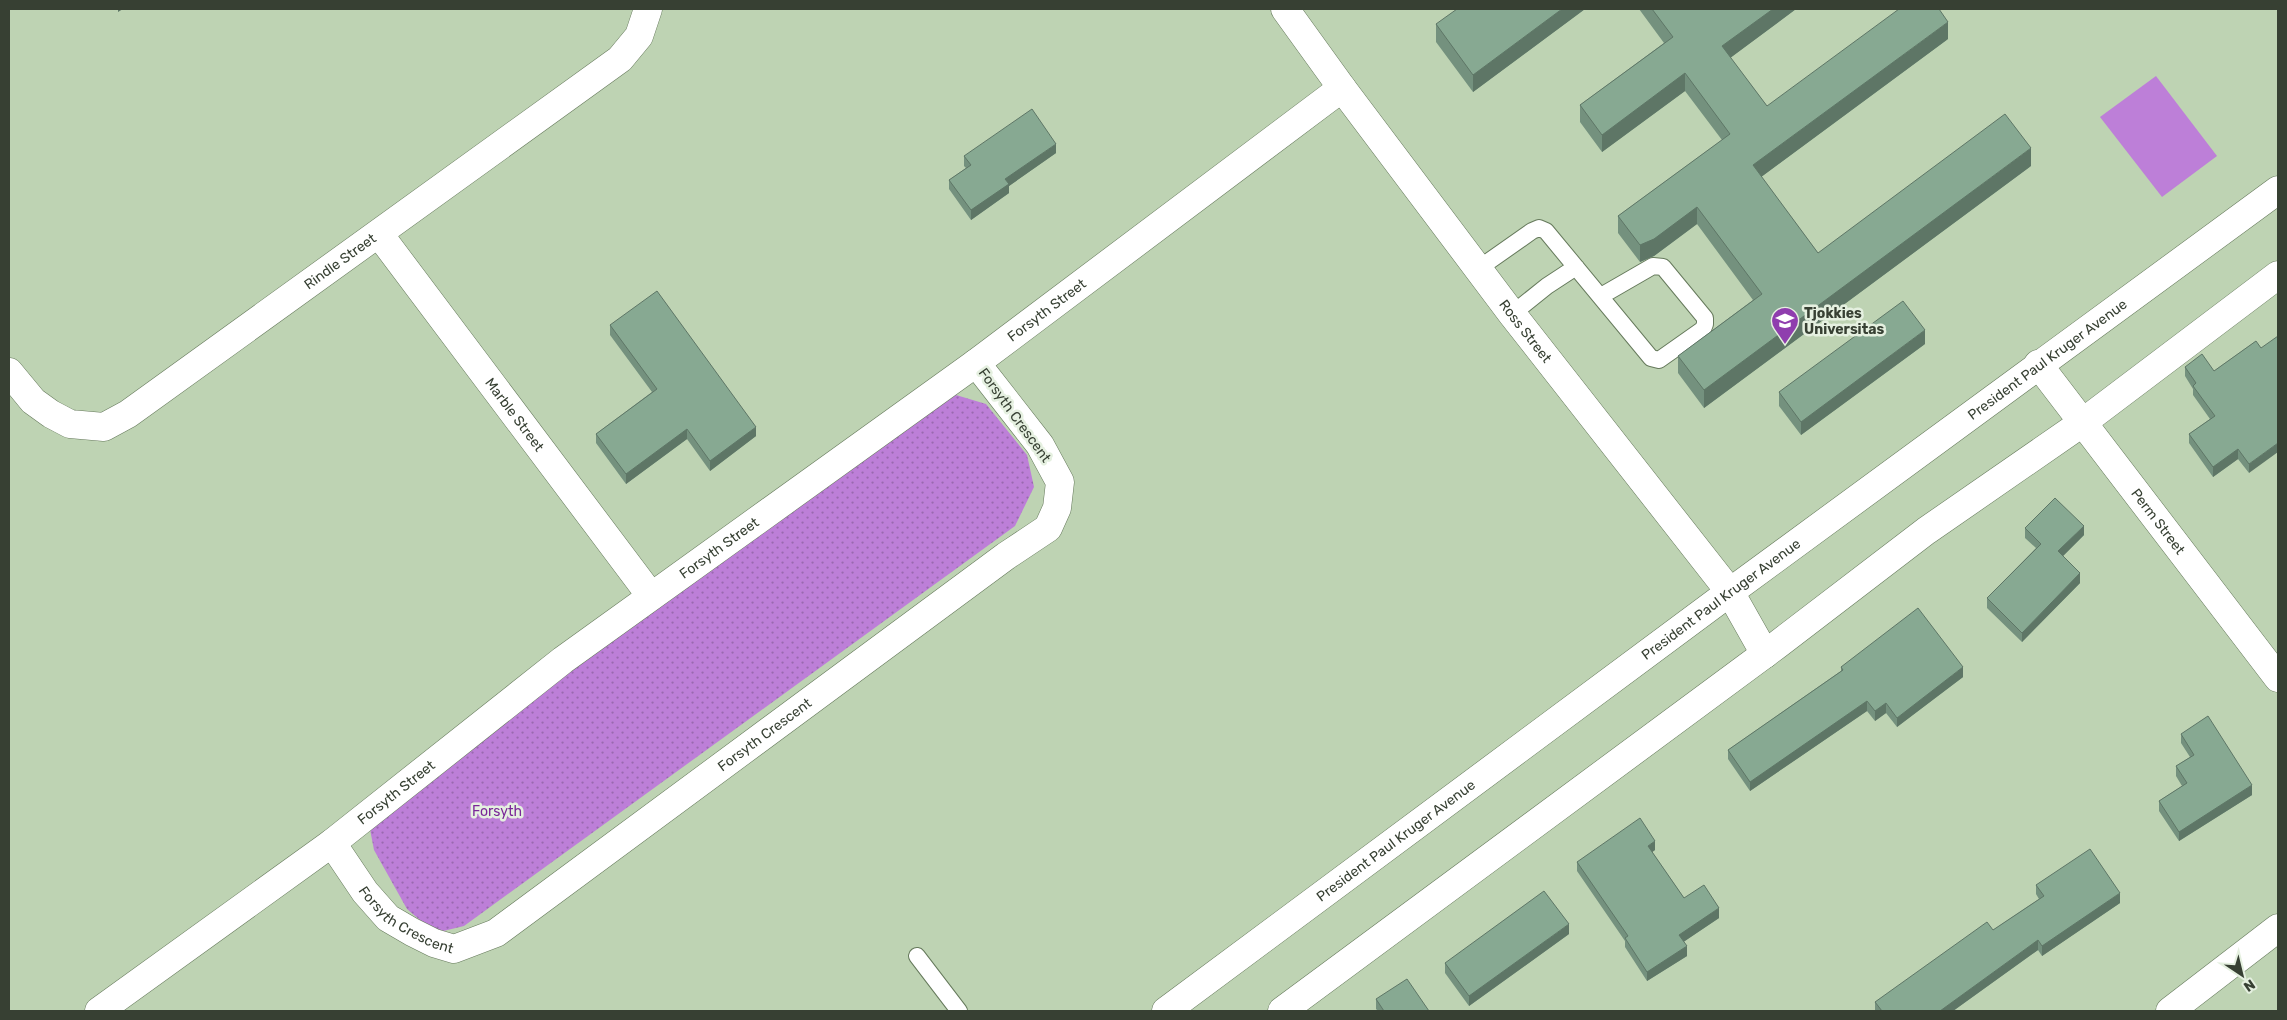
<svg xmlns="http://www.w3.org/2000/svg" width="2287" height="1020" viewBox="0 0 2287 1020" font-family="Rubik,sans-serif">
<defs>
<pattern id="park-dots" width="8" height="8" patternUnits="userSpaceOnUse" patternTransform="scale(1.25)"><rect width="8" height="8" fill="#bd7fd8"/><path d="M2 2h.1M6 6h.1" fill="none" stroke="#9a69b0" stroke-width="1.8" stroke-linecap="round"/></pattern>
</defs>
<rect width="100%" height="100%" fill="#bed3b3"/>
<!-- park -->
<path fill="url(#park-dots)" d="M 956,395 L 986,404 L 1027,455 L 1034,487 L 1015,526 L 464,926 L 435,933 L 407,909 L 374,850 L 369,824 L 396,794 L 937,402 Z"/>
<!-- garden -->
<path fill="#bd7fd8" d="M 2156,76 L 2217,156 L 2162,197 L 2100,117 Z"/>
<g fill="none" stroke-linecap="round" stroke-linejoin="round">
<defs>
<path id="service" d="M 1478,269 L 1532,231 L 1539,228 L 1546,231 L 1651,358 L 1659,360 L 1703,329 L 1705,324 L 1705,318 L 1663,267 L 1653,266 L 1601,296
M 1512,314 L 1547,286 L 1576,267
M 917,956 L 959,1011"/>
<g id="minor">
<path id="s1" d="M 1285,9 L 1342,88 L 1512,314 L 1730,592 L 1765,654"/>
<path id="s2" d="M 379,234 L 651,596"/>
<path id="s3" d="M 2038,364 L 2278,678"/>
<path id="s4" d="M 9,372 L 33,401 L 51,414 L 70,424 L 104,427 L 128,414 L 620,59 L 639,36 L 648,9"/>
<path id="s5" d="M 332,843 L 365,892 L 388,918 L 412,932 L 434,943 L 454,949 L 496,933 L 1006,556 L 1048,528 L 1057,508 L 1060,482 L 1040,445 L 976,363"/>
<path id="s6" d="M 99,1011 L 332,843 L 563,660 L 976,363 L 1342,88"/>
<path d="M 2170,1011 L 2278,928"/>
</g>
<g id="tertiary">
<path id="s7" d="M 1166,1011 L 1730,592 L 2278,190"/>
<path d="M 1282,1011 L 1777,645 L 1926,531 L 2082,423 L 2278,275"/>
</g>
</defs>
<!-- service casing -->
<use href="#service" stroke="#667a5c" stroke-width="18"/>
<!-- minor casing -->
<use href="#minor" stroke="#667a5c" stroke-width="29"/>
<!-- tertiary casing -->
<use href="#tertiary" stroke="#667a5c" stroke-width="29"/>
<!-- service -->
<use href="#service" stroke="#fff" stroke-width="16"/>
<!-- minor -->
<use href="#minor" stroke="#fff" stroke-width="28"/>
<!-- tertiary -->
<use href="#tertiary" stroke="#fff" stroke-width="28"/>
</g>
<!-- wall -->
<path fill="#74917e" d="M 1585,9 L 1473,92 L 1436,42 L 1436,24 Z
M 1639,9 L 1796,9 L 1730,58 L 1767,106 L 1948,39 L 1761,177 L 1818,253 L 2031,166 L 1704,408 L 1678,373 L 1678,356 L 1753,300 L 1697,224 L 1654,256 L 1640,262 L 1618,233 L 1618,216 L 1722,140 L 1685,91 L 1602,152 L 1580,122 L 1580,105 L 1664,43 Z
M 1056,153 L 1009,186 L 1009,193 L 971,220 L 949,189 L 949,180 L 966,168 L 964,166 L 964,156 Z
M 610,325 L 756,436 L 710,471 L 687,439 L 626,484 L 596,443 L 596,434 L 652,392 L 610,335 Z
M 2256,341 L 2249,473 L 2238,459 L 2213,477 L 2189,443 L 2189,434 L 2210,419 L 2193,395 L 2193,389 L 2185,376 L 2185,367 L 2214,371 Z
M 1925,344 L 1801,435 L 1779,406 L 1779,392 Z
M 2025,528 L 2084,535 L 2063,556 L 2080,583 L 2022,642 L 1987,608 L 1987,598 L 2036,548 L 2025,538 Z
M 1841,667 L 1963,677 L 1897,727 L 1886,713 L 1875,721 L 1867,711 L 1750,791 L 1728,759 L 1728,750 L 1841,671 Z
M 2181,734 L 2252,795 L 2179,841 L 2159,811 L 2159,801 L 2182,786 L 2176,776 L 2176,766 L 2190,757 L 2181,743 Z
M 1655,850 L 1652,852 L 1684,898 L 1719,918 L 1683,942 L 1687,956 L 1647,981 L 1625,947 L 1625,941 L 1577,871 L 1577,862 Z
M 2036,885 L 2120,903 L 2042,956 L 2038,950 L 1953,1011 L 1875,1011 L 1875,1002 L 1993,930 L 2039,899 L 2036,894 Z
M 1569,934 L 1469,1006 L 1445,973 L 1445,963 Z
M 1376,999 L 1429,1011 L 1378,1011 L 1376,1009 Z"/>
<!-- shaded-wall -->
<path fill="#5e7666" d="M 118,9 L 123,9 L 118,12 Z
M 1562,9 L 1585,9 L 1473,92 L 1473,75 Z
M 1773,9 L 1796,9 L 1722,64 L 1722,46 Z
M 1948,22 L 1948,39 L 1753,183 L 1753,165 Z
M 1685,73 L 1685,91 L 1602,152 L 1602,135 Z
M 1056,144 L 1056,153 L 1009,186 L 1009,193 L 971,220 L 971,210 L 1005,179 Z
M 2031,148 L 2031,166 L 1704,408 L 1704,390 Z
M 1697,207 L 1697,224 L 1654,256 L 1640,262 L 1640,245 Z
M 1925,330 L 1925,344 L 1801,435 L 1801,422 Z
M 756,427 L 756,436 L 710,471 L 710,461 Z
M 687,429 L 687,439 L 626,484 L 626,474 Z
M 2278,443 L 2278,452 L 2249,473 L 2249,464 Z
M 2238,449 L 2238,459 L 2213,477 L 2213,467 Z
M 2084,526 L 2084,535 L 2058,561 L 2058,551 Z
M 2080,573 L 2080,583 L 2022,642 L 2022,633 Z
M 1963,667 L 1963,677 L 1897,727 L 1897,718 Z
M 1867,701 L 1867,711 L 1750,791 L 1750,782 Z
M 1886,703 L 1886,713 L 1875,721 L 1875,711 Z
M 2252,785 L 2252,795 L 2179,841 L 2179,832 Z
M 1655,841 L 1655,850 L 1648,855 L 1648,846 Z
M 2120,893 L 2120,903 L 2042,956 L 2042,946 Z
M 1719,908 L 1719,918 L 1679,945 L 1679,935 Z
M 1569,924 L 1569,934 L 1469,1006 L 1469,996 Z
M 2038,940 L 2038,950 L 1953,1011 L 1940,1011 Z
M 1687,946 L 1687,956 L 1647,981 L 1647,972 Z"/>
<!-- building -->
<path fill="#87a992" stroke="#5e7666" d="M 1457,9 L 1562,9 L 1473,75 L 1436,24 Z
M 1652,9 L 1773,9 L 1722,46 L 1767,106 L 1899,9 L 1939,9 L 1948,22 L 1753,165 L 1818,253 L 2005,114 L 2031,148 L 1704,390 L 1678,356 L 1762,294 L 1697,207 L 1654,239 L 1640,245 L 1618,216 L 1730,134 L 1685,73 L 1602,135 L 1580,105 L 1673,37 Z
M 1032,109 L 1056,144 L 1005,179 L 1009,184 L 971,210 L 949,180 L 971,165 L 964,156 Z
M 657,291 L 756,427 L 710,461 L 687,429 L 626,474 L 596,434 L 657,389 L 610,325 Z
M 1903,301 L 1925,330 L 1801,422 L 1779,392 Z
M 2278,336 L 2278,443 L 2249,464 L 2238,449 L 2213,467 L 2189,434 L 2215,416 L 2193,386 L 2196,383 L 2185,367 L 2202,354 L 2214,371 L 2256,341 L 2261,348 Z
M 2055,498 L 2084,526 L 2058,551 L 2080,573 L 2022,633 L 1987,598 L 2041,544 L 2025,528 Z
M 1918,608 L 1963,667 L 1897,718 L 1886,703 L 1875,711 L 1867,701 L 1750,782 L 1728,750 L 1843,670 L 1841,667 Z
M 2208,716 L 2252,785 L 2179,832 L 2159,801 L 2187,783 L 2176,766 L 2194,755 L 2181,734 Z
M 1640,818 L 1655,841 L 1648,846 L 1684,898 L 1704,885 L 1719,908 L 1679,935 L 1687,946 L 1647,972 L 1625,938 L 1628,936 L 1577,862 Z
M 2090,849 L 2120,893 L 2042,946 L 2038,940 L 1940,1011 L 1882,1011 L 1875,1002 L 1987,922 L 1993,930 L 2044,896 L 2036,885 Z
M 1544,891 L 1569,924 L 1469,996 L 1445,963 Z
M 1407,979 L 1429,1011 L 1384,1011 L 1376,999 Z"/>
<!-- icons -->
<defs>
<symbol id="school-pin" viewBox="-11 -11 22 30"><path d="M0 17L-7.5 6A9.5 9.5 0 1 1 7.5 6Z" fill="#8f3eae" stroke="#e5f0e0"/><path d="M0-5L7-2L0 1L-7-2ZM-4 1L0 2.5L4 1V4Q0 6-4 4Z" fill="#fff"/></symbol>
</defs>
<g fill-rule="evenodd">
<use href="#school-pin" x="1769" y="305" width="32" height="43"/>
</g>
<g text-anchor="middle" stroke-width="5" stroke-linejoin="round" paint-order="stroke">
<!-- street labels -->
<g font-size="14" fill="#374033" stroke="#e5f0e0">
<text dy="5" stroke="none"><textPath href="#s4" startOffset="404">Rindle Street</textPath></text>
<text dy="5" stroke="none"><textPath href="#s6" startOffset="1179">Forsyth Street</textPath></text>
<text dy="5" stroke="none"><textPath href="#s1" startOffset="402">Ross Street</textPath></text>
<text dy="5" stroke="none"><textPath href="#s7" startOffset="1096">President Paul Kruger Avenue</textPath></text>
<text dy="5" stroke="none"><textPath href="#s2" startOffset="226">Marble Street</textPath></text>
<text transform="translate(1015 415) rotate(54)" y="5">Forsyth Crescent</text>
<text dy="5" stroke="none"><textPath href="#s3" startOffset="198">Perm Street</textPath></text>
<text dy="5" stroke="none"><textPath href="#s6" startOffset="774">Forsyth Street</textPath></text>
<text dy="5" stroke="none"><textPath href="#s7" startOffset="691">President Paul Kruger Avenue</textPath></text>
<text dy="5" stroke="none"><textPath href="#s5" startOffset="546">Forsyth Crescent</textPath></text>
<text dy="5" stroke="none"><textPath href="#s6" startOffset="369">Forsyth Street</textPath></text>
<text dy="5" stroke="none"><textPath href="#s7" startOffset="286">President Paul Kruger Avenue</textPath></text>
<text dy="5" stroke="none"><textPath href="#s5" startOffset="110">Forsyth Crescent</textPath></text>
</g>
<!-- poi labels -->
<g font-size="14" font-weight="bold" fill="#374033" stroke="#e5f0e0" text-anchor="start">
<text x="1804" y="318">Tjokkies<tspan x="1804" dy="16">Universitas</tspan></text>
</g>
<!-- park labels -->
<g font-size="14" fill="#7a2798" stroke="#e5f0e0">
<text x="497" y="816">Forsyth</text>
</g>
</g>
<!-- border -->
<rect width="2287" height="1020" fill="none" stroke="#374033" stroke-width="20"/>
<!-- north arrow -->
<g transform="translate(2242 975) rotate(145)" stroke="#e5f0e0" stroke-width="4" paint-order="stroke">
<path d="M0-4L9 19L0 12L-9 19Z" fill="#374033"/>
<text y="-8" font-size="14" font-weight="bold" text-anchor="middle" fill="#374033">N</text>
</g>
</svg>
